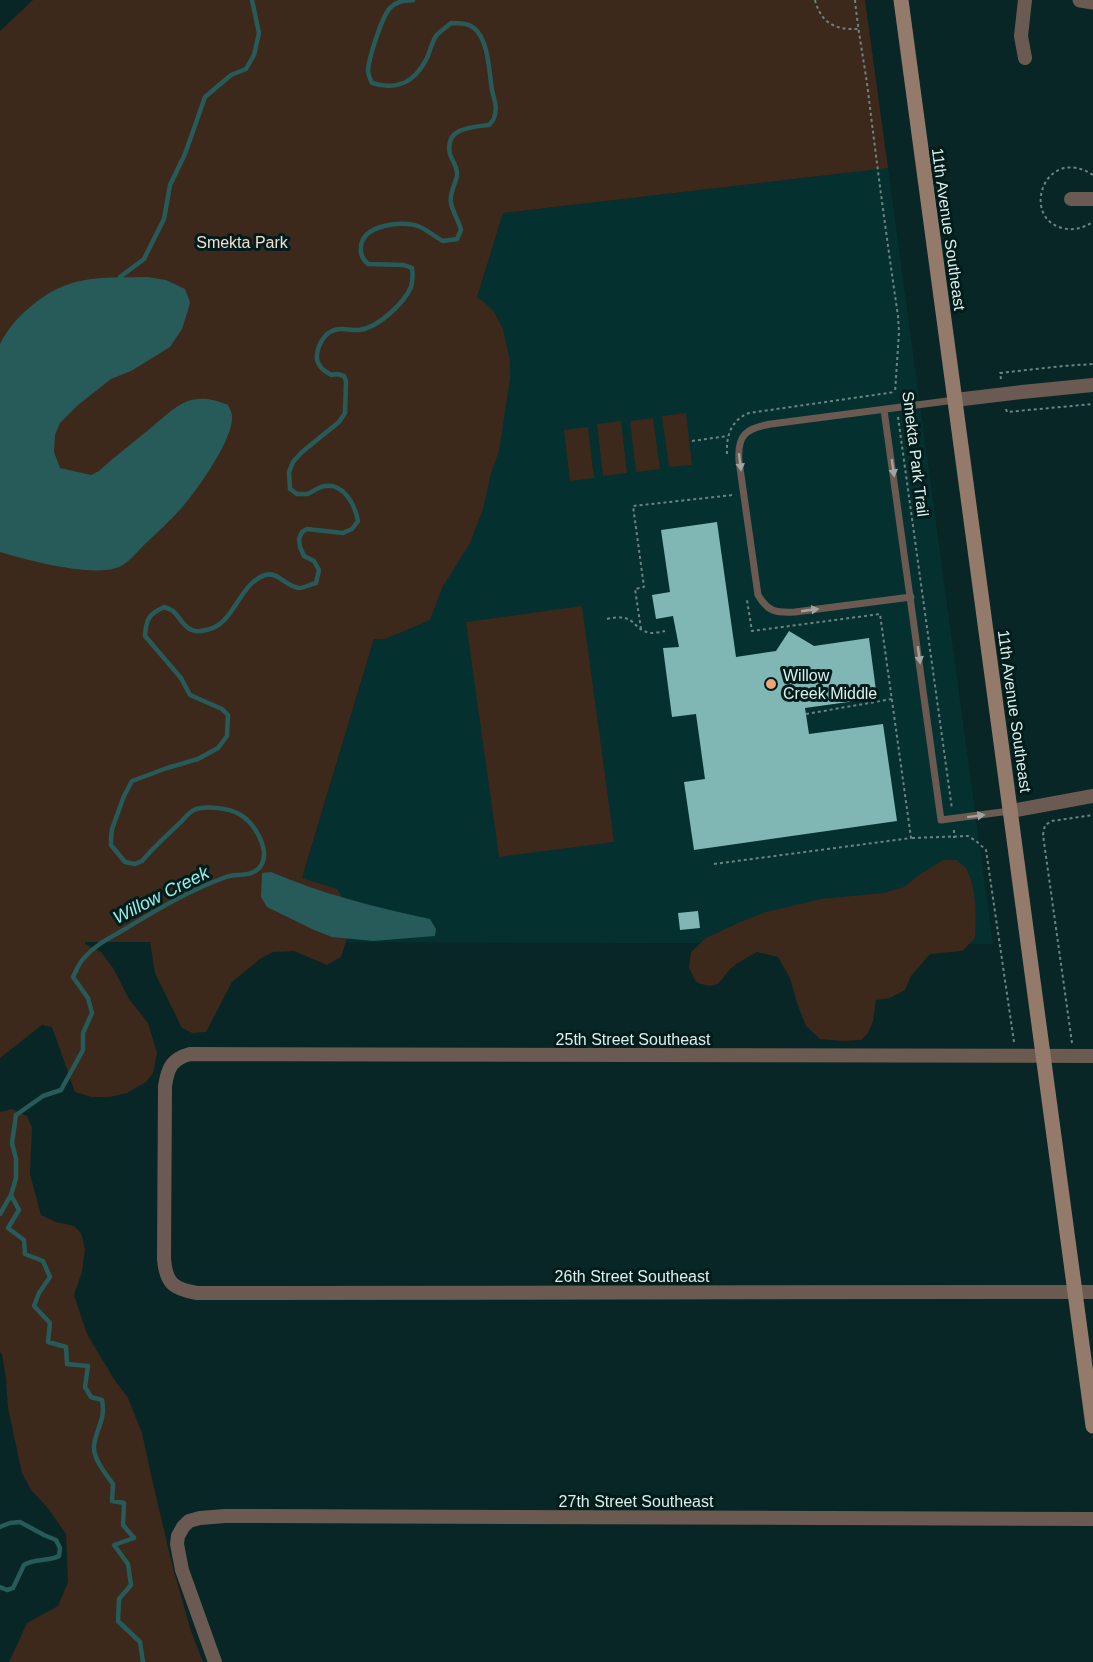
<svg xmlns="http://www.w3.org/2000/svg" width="1093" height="1662" viewBox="0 0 1093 1662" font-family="Helvetica,sans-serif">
<rect width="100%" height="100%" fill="#072625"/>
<!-- built -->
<path fill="#04302f" d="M 888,168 L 993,944 L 283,942 L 503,213 Z"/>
<!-- green -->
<path fill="#3d281c" d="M 33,0 L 865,0 L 888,168 L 503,213 L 477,298 L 482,300 L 494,312 L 503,329 L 510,361 L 510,379 L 499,451 L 491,473 L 483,509 L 470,543 L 442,588 L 430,620 L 385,639 L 374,639 L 302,878 L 337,889 L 345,902 L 348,935 L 341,957 L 327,965 L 294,951 L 273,952 L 260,959 L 232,982 L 206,1032 L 192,1033 L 182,1028 L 155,973 L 150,942 L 85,942 L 85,944 L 101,952 L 113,968 L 129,999 L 148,1023 L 157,1053 L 153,1073 L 146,1082 L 127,1093 L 110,1097 L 91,1097 L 75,1092 L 52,1027 L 42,1025 L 0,1058 L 0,31 Z
M 686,413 L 692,465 L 669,467 L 662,416 Z
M 653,418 L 660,469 L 636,472 L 630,421 Z
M 621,421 L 627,473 L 603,476 L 597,424 Z
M 588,427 L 594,478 L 570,481 L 564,430 Z
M 582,606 L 614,842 L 499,857 L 466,622 Z
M 943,860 L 957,860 C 960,863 965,866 967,870 C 977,891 976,916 975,938 L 962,951 L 930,954 L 911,976 L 905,990 L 890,998 L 876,1000 L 873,1021 L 868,1033 L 861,1040 L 843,1041 L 820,1039 L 806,1026 L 797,1003 L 790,978 L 778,957 L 757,952 C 750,956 742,960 735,965 C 719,977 723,993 696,982 L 689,968 L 691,952 L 706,938 L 740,922 L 766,912 L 821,899 L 883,893 L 904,887 L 919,875 Z
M 12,1109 L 27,1116 L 32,1128 L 30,1174 L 41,1215 L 56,1222 L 74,1226 L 81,1233 L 85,1249 L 82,1272 L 74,1295 L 87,1334 L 114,1379 L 128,1398 L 142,1433 L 152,1479 L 172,1564 L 191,1631 L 203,1662 L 9,1662 L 27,1623 L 58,1606 L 68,1582 L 66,1534 L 47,1507 L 31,1490 L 22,1473 L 8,1408 L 6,1378 L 2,1354 L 0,1352 L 0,1112 Z"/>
<!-- water -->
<path fill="#265b59" d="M 147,277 L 166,280 L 185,289 L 190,302 L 188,310 L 182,329 L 170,347 L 131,371 L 111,379 L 78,405 L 60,423 L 55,435 L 54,452 L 60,468 L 91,475 L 99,471 C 114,457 130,445 146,432 C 175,409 187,388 228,405 C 230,409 232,413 232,417 C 233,441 192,498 175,515 C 165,525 155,535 145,544 C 138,551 130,561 121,566 C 97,579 27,560 0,552 L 0,344 C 7,330 17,318 29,308 C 68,274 98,278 147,277 Z
M 271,872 C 322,894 375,907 430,919 L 436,929 L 435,936 L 373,941 L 332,937 L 314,930 L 267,907 L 261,897 L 262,873 Z"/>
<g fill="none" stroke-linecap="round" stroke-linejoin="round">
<!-- stream -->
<path stroke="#265b59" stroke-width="4.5" d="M 120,277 L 144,259 L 164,219 L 170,185 L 185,154 L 205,97 L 231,75 L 246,69 L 254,55 L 259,33 L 252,0
M 11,1195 L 19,1210 L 8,1228 L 24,1240 L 25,1254 L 43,1261 L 50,1277 L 39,1293 L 34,1306 L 50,1323 L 48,1342 L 66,1347 L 67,1364 L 88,1366 L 85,1387 L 91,1397 L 102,1400 C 106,1420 96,1428 94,1446 C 93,1459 106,1474 113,1484 L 112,1501 L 124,1503 L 123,1525 L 134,1538 L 114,1545 L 128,1564 L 131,1585 L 119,1599 L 118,1621 L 140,1642 L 143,1662
M 0,1214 L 11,1195 L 16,1178 L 16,1159 L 12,1143 L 16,1115 L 43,1096 L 61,1090 L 83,1050 L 83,1033 L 92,1013 L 88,998 L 73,977 C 76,971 79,963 84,958 C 96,944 110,938 125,929 C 158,909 190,890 226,877 C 237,873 251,878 260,867 C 272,851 254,822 239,814 C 229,808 204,805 194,810 C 189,812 184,819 181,822 C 167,835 154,847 142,861 L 135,864 L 125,862 L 111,845 L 111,838 L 112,829 L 124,796 L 132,781 L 167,768 L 198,759 L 218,748 L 227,736 L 228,715 L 222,709 L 190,695 L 181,678 L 145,636 C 146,619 149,614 164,607 C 167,608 170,609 173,611 C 180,617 183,627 192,630 C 196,632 202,631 206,630 C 235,625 238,584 265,575 C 278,571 286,587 299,588 C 304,588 311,584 316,583 L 319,570 L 314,561 L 304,556 L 300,547 L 299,539 L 302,532 L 307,529 L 343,533 L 352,529 L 358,521 C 355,505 344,483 325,486 C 318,487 313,492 307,494 C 303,494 300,494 297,494 L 290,489 L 289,472 L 293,462 L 302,452 L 339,422 L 345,413 L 346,381 L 344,376 L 337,374 L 331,375 C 327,372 322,370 320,366 C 312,356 321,336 332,331 C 341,326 350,331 359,330 C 378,328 404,303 411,287 C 413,280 413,275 412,268 L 404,265 L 368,264 C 362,259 360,254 361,247 C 362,225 402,220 418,226 C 426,229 435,237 443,241 L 457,239 L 461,230 C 459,221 453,213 451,203 C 449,194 455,185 457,176 C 458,167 452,161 450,154 C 444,128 471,127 489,125 C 490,124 494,119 494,118 C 498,108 494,99 492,90 C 489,73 489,40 474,28 C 468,23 459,23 451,23 C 447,27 440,31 436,36 C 432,42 430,51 427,58 C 415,82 398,91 372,83 C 370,79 368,75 368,70 C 369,58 382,15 391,7 C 397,1 405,1 413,0
M 0,1527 L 10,1523 L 20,1522 L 44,1535 L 56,1540 L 60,1548 L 59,1556 C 48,1562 35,1558 24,1565 L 13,1588 L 7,1590 L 0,1587"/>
</g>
<!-- building -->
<path fill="#80b6b3" d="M 717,522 L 736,657 L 776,651 L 789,631 L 814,646 L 869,638 L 877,698 L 805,708 L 809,734 L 883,724 L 897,821 L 694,850 L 684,782 L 705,779 L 696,714 L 672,717 L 663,648 L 679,647 L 673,616 L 656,619 L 652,595 L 670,592 L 661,530 Z
M 698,911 L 700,928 L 680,930 L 678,913 Z"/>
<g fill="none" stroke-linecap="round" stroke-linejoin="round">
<!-- path -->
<path stroke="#6b8482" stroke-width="2" stroke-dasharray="3 3" stroke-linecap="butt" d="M 815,0 C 821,23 835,30 858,29
M 855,0 C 858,31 864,61 868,91 C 877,166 887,241 898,316 L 899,332 L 895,393
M 1093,175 C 1045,144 1020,217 1062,228 C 1074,231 1083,228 1093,222
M 1001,379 L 1000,373 L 1063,366 L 1093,364
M 1006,409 L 1007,412 L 1093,404
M 898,417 L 952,809
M 692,441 L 728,436
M 727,454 C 726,436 731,420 749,413 L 895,392
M 607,619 C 637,612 631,630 651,633 C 655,633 661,632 665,631
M 641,629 L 635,589 L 644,587 L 633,506 L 733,495
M 806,714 L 892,699
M 954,830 L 954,838
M 912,838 L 968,836 L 976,841 L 986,850 L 1014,1042
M 714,864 L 911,838 L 880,614 L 752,631 L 747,600
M 1072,1043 L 1043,835 L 1045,825 L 1052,821 L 1093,815"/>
<!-- service -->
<path stroke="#6a5a51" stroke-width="7" d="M 884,410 L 941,820 L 1010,811
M 911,597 L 795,612 C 776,613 768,612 758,595 L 739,461 C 737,434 747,428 771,424 L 955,400"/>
<!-- minor -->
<path stroke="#6a5a51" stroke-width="14" d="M 1025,58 L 1021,36 L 1025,0
M 1071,199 L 1093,199
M 955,400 L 1022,392 L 1093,385
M 1011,811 L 1093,796
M 1093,1056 L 190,1054 C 172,1059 168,1067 165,1086 L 164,1259 C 166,1283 173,1289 197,1293 L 1093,1292
M 215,1662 L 182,1570 L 177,1544 L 178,1536 L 183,1527 L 189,1521 L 200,1518 L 225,1516 L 1093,1519"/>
<!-- tertiary -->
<path stroke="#6a5a51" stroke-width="15" d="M 1080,0 L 1093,2"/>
<!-- secondary -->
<path stroke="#947a6b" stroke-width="15" d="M 901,0 L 1093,1426"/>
</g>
<!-- one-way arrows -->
<defs><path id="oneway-solid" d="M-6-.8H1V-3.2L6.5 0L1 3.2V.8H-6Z" transform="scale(1.5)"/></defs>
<g fill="#a4a49f">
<use href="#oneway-solid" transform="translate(740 462) rotate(83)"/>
<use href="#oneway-solid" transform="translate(893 468) rotate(82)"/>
<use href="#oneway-solid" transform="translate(810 610) rotate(-8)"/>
<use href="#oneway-solid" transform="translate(919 655) rotate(82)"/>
<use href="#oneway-solid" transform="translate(976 816) rotate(-7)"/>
</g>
<!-- markers -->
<circle fill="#efa376" stroke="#001c1b" stroke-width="2" cx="771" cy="684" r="6"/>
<g text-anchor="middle" stroke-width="6" stroke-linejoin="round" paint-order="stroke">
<!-- street labels -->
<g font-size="16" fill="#deefed" stroke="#001c1b">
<text transform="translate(949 229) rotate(82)" y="6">11th Avenue Southeast</text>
<text transform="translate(916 454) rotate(83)" y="6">Smekta Park Trail</text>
<text transform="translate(1015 711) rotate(82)" y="6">11th Avenue Southeast</text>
<text x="633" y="1045">25th Street Southeast</text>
<text x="632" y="1282">26th Street Southeast</text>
<text x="636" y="1507">27th Street Southeast</text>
</g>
<!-- park labels -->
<g font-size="16" fill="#f7ddce" stroke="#001c1b">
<text x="242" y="248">Smekta Park</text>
</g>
<!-- poi labels -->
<g font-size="16" fill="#deefed" stroke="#001c1b" text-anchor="start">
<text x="783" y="681">Willow<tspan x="783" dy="18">Creek Middle</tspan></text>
</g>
<!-- water labels -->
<g font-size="18" font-style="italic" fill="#96f0eb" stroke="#001c1b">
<text transform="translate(161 895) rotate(-27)" y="6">Willow Creek</text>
</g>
</g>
</svg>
